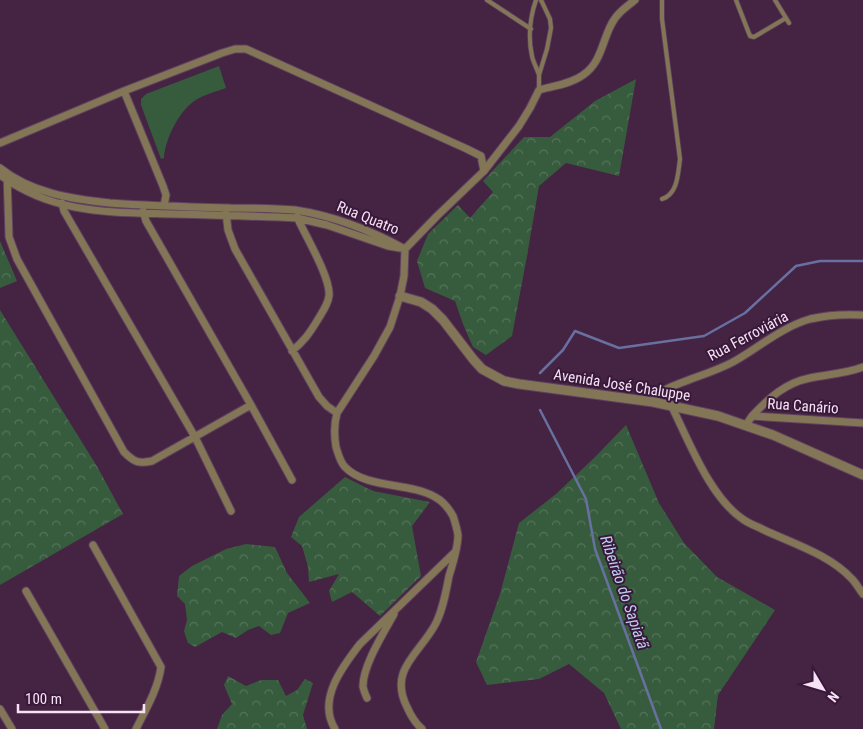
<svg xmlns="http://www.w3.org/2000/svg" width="863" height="729" viewBox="0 0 863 729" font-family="'Roboto Condensed',sans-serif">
<defs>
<pattern id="forest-crowns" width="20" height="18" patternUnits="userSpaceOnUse" patternTransform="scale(1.25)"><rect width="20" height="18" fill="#375c3d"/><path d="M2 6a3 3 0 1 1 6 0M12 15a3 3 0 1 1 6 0" fill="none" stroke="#55735a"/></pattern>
</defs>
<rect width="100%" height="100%" fill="#442343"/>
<!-- forest -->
<path fill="url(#forest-crowns)" d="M 636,79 L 619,176 L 566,163 L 539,186 L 527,256 L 512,336 L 486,355 L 473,347 L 463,324 L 455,301 L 425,288 L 417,261 L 428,234 L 458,205 L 470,218 L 493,192 L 483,181 L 524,137 L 550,137 L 595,101 Z
M 0,241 L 17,281 L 0,288 Z
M 0,310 L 98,468 L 123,514 L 0,585 Z
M 626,425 L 659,503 L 684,543 L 717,577 L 775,610 L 718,695 L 714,729 L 621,729 L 604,693 L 569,664 L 539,679 L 487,685 L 476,662 L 500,594 L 519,523 L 556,494 L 594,458 Z
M 345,477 L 373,491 L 430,502 L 412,526 L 421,576 L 380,616 L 352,592 L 332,602 L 329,591 L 339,574 L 309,582 L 308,567 L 302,546 L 291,537 L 299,517 Z
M 246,544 L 275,547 L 287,573 L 310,603 L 288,613 L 280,633 L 271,635 L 259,626 L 248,630 L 236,638 L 222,632 L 195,647 L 188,643 L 184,631 L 187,620 L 185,604 L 177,596 L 179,576 L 192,566 L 226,549 Z
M 228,676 L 246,686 L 261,680 L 278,680 L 286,696 L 297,690 L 305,679 L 313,683 L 303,715 L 307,729 L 217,729 L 222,715 L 232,704 L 224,685 Z"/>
<!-- park -->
<path fill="#375c3d" d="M 219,66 L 226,88 C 215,92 202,95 193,102 C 178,113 165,140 164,158 L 161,159 L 141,105 L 141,99 L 146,94 Z"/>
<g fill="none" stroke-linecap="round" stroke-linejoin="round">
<!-- stream -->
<path stroke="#6870a0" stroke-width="2.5" d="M 540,373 L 563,350 L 575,331 L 619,348 L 704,336 L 745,313 L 796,266 L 820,261 L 863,261
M 540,410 L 586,499 L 595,549 L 661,729"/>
<defs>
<path id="service" d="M 487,0 L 531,29
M 536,0 C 530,17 528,38 532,56 C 533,62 537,68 539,75
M 662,0 L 662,19 L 680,159 C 678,173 678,194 662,199
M 736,0 L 750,36 L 754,37 L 786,18
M 775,0 L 789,23
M 539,90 L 539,75 L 547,49 L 551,28 L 550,19 L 541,0"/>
<path id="minor" d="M 124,91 L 163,186 L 166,195 L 164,206
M 0,143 L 124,91 L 222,53 L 235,49 L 246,49 L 467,149 L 481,156 L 484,171
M 0,168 C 31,193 72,199 110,203 C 150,206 191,207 231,208 C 252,208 274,208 295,210 C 335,216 370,230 405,249
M 7,174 L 9,237 L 17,259 L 124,452 C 134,462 138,464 152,461 L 251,405
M 0,175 C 53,214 109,212 171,214 C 213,215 255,216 297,218 L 327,225 L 388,246 L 400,248
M 62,203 L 64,211 L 195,437 L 231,511
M 143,211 L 146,221 L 251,405 L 292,480
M 226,213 L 228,230 L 235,249 L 319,397 L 327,406 L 337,413
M 405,249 L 404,276 L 400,296 L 390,327 L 374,356 L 337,413 C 334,424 334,435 336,447 C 338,453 340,462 345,467 C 366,489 410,482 435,497 C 443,501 449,509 453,516 C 455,522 457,529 458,535 C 458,548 453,563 449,576 C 446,592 443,609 436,623 C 420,654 388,669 407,707 C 411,716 415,723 422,729
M 405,249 L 437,216 L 484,171 L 519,126 L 530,108 L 539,90 C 553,86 571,84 583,75 C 601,63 602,42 611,25 C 616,14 626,7 635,0
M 292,351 C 304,341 309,334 317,321 C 321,314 328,305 329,296 C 331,278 305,235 297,217
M 653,402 C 661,388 677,385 691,379 C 705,374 720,369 733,362 C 758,348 782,327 810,319 C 827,315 845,314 863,315
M 671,405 C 689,441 710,498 744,520 C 750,524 756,526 762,529 C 791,543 829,554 852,579 C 856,583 859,589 863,594
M 752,416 C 769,398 785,383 810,378 C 828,374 845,374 863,367
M 746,425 L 752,416 L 863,423
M 93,545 L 161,667 C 158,689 146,709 136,729
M 26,591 L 105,729
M 367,698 C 365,694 364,691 363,687 C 362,667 384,632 394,614
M 0,709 L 12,729
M 335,729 C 317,700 342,667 360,644 L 455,552"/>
<path id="tertiary" d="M 400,296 L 421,302 L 432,309 L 443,320 L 473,359 L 482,369 L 504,381 L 519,384 L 653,402 L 718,416 L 773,435 L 863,475"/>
</defs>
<!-- service casing -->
<use href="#service" stroke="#60415f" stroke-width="5.5"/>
<!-- minor casing -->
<use href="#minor" stroke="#60415f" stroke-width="9"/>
<!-- tertiary casing -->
<use href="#tertiary" stroke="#60415f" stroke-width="11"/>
<!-- service -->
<use href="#service" stroke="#837657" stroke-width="4"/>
<!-- minor -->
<use href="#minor" stroke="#837657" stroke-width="7"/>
<!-- tertiary -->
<use href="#tertiary" stroke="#837657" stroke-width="9"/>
</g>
<g text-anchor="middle" stroke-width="4" stroke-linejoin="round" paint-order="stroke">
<!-- street labels -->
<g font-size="15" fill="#f6e1f5" stroke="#391939">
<text transform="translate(368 218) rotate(22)" y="5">Rua Quatro</text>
<text transform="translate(748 336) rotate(-28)" y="5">Rua Ferroviária</text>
<text transform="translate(622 385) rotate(9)" y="5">Avenida José Chaluppe</text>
<text transform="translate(803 406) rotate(4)" y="5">Rua Canário</text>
</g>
<!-- water labels -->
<g font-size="16" font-style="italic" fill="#bccbf0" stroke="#391939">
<text transform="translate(625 592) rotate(71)" y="6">Ribeirão do Sapiatã</text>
</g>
</g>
<!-- north arrow -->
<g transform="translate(823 689) rotate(128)" stroke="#391939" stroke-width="4" paint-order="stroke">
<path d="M0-4L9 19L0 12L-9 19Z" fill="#f6e1f5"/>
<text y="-8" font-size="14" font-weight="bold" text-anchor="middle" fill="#f6e1f5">N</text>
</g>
<!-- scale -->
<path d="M18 704v8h126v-8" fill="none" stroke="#f6e1f5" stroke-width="2.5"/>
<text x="25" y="704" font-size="15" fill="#f6e1f5" stroke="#391939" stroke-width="4" paint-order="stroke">100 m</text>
</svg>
